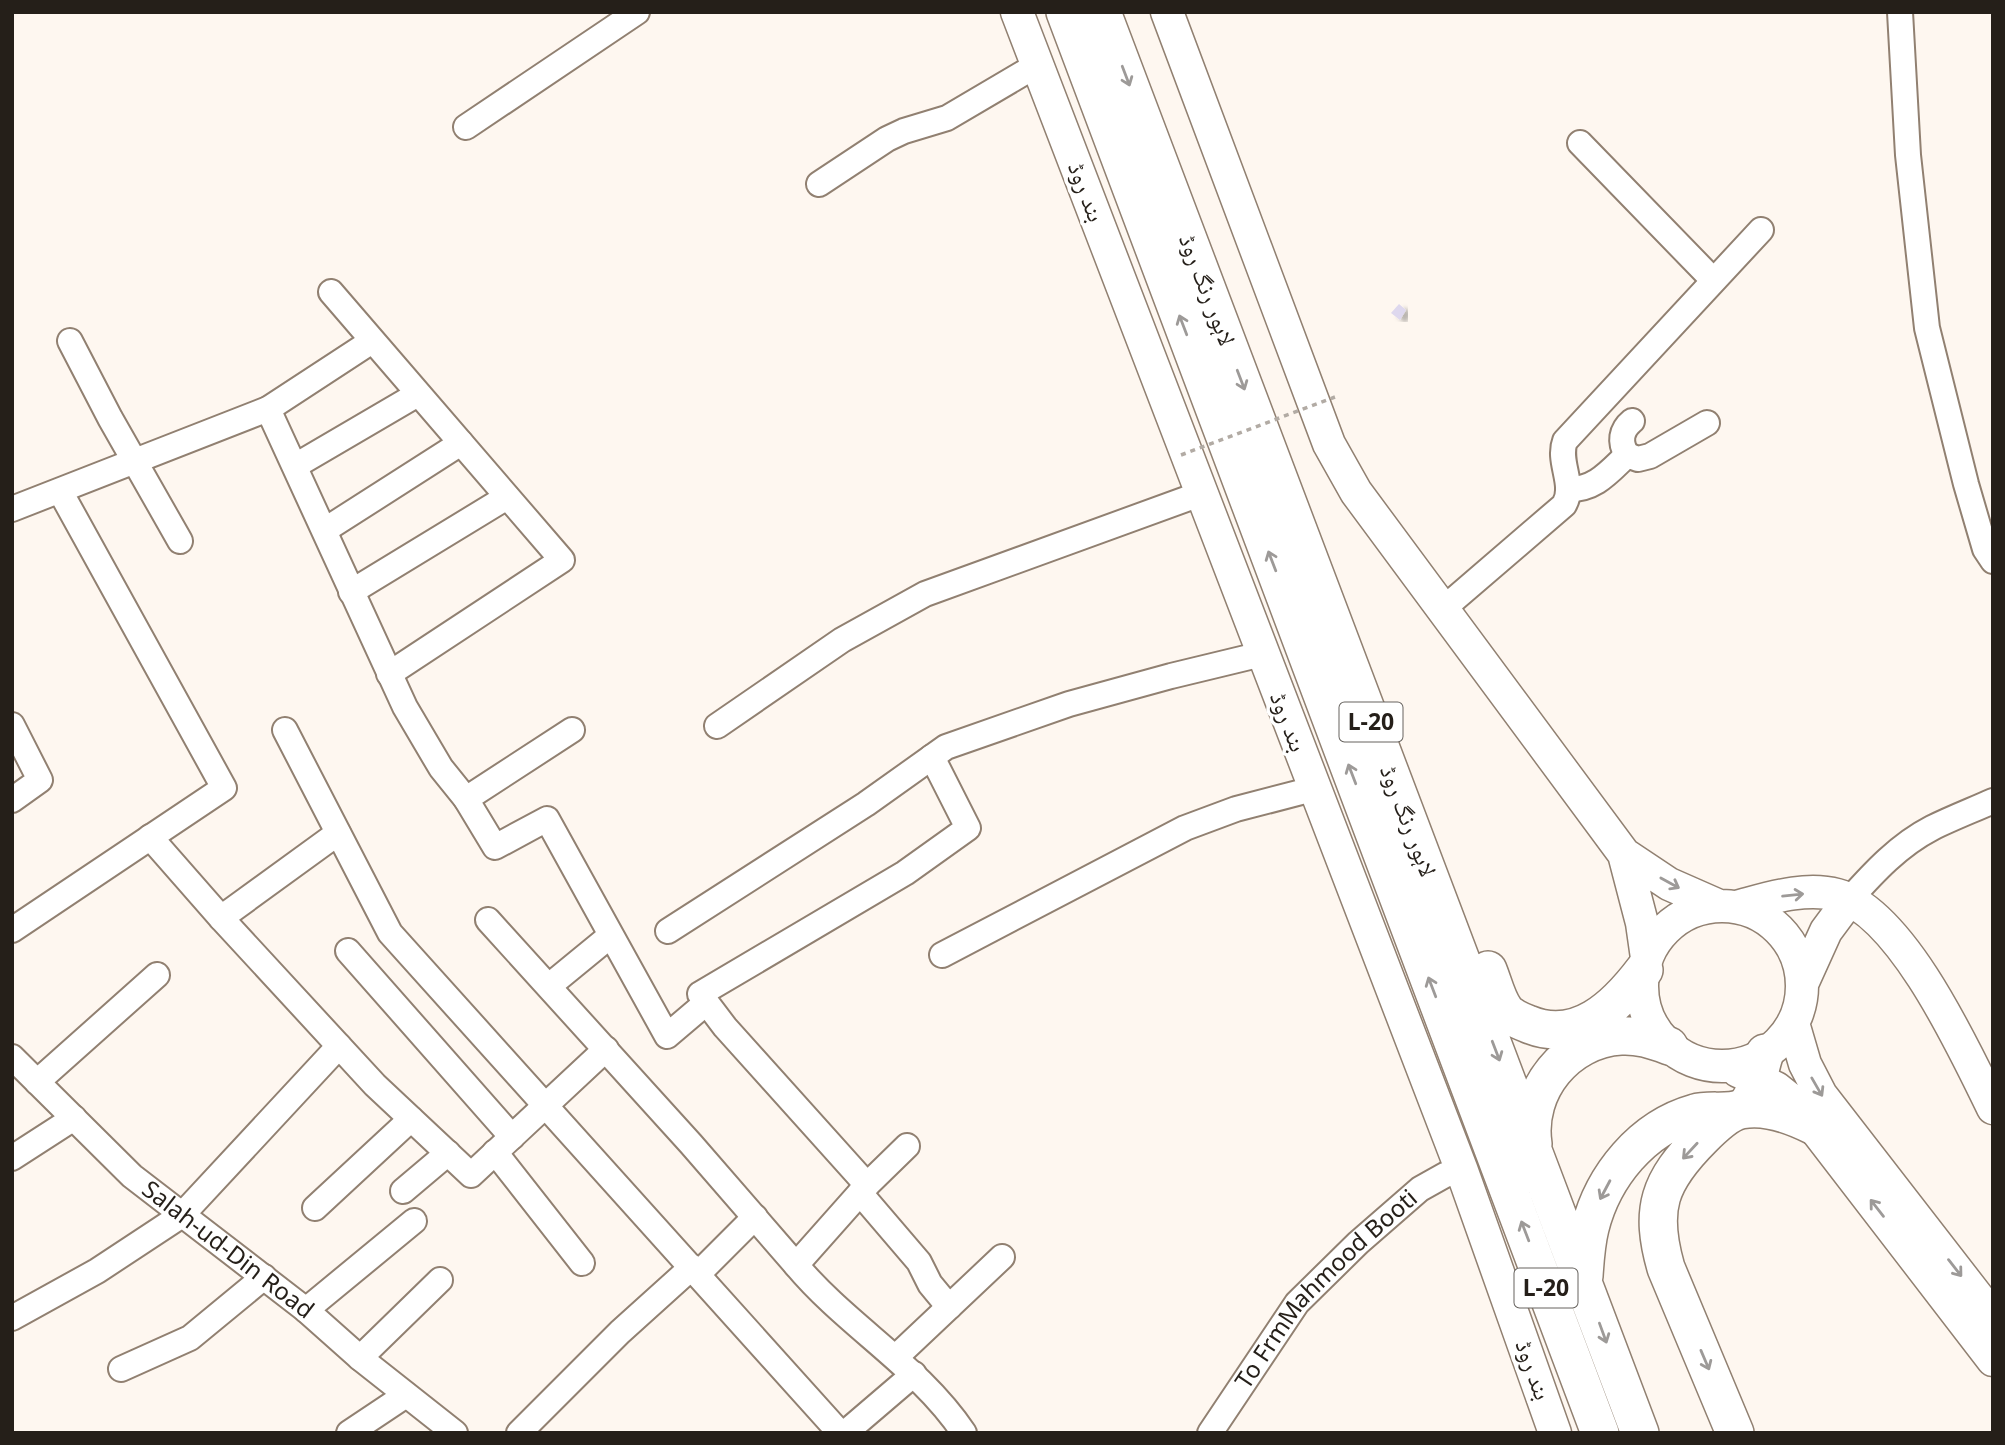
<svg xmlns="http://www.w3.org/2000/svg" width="2005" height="1445" viewBox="0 0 2005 1445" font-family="'Noto Sans','Noto Naskh Arabic',sans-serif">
<defs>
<filter id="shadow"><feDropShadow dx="6" dy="3.5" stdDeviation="2" flood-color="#0004"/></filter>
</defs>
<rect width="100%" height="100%" fill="#fef7f0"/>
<!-- building -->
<path fill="#ded8ee" filter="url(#shadow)" d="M 1399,304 L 1406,310 L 1400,320 L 1391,313 Z"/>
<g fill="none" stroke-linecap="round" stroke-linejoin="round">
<defs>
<g id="minor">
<path d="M 1900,12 L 1908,155 L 1927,328 L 1966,484 L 1985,549 L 1993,561"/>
<path d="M 466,127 L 637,12"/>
<path d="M 1580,143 L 1713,280"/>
<path d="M 819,184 L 887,139 L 904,131 L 947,118 L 1037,65"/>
<path d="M 331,292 L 562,560 L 389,674"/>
<path d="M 70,341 L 110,418 L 180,541"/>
<path d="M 268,409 L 405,707 L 441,768 L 466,799 L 495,847 L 547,819 L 667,1036 L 706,1003"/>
<path d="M 1627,455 C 1619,442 1621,430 1632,421"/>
<path d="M 295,466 L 418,394"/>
<path d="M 1568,489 C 1595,490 1609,472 1627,455 L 1638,459 L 1650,456 L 1707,423"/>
<path d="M 12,509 L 268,409 L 372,341"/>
<path d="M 325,530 L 461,443"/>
<path d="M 351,592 L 507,497"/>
<path d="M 1443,609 L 1564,505 C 1576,485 1557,462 1565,441 L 1761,230"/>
<path d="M 12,725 L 40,780 L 12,800"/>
<path d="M 717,726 L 842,640 L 925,594 L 1200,494"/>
<path d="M 285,730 L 390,933 L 840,1433"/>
<path d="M 466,799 L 572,730"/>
<path d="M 338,833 L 221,918 L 375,1085 L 471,1175 L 606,1049"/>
<path d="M 150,837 L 221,918"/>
<path d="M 1849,900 C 1874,872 1899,845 1932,828 C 1952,818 1973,810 1993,801"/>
<path d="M 488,920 L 691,1144 L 796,1265"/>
<path d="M 12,930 L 224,788 L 60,491"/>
<path d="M 668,931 L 866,804 L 946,747 L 1069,704 L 1171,676 L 1262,654"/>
<path d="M 348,951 L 512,1137"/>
<path d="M 942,955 L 1185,828 L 1236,809 L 1313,789"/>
<path d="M 549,986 L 610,936"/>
<path id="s1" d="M 12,1057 L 132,1176 L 306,1310 L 360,1358 L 455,1433"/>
<path d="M 37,1082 L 157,975"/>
<path d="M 907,1146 L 867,1185 L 725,1027 L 700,994 L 905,873 L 968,828 L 932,757"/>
<path d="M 495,1152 L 582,1263"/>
<path d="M 12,1158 L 74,1118"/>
<path d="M 867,1185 L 796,1265 C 847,1326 919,1366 964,1433"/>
<path d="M 403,1191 L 448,1153"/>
<path d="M 860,1193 L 919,1262 L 930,1284 L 949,1307"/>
<path d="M 315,1208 L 411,1119"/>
<path d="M 698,1274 L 755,1217"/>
<path d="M 306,1310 L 414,1221"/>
<path d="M 12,1318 L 97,1271 L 182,1215 L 339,1046"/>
<path d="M 896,1357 L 1002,1257"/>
<path d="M 360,1358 L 440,1280"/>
<path d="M 121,1369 L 190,1338 L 264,1277"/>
<path d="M 349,1433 L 406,1395"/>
<path d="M 519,1433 L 620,1332 L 692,1267"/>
<path d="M 845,1433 L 914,1374"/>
<path id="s2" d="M 1210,1433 L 1297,1303 L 1358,1243 L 1420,1189 L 1445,1175 L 1462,1171"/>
</g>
<path id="major" d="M 1017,12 L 1462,1171 L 1555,1433
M 1167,12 L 1329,444 L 1356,492 L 1624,854 L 1669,884 L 1719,906
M 1624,854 L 1642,923 L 1647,958
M1642 986a80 80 0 1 1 160 0a80 80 0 1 1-160 0Z
M 1736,907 C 1767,899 1805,886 1837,895 C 1902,913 1964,1049 1993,1108
M 1802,984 L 1826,931 L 1849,900
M 1793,1023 L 1805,1064 L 1821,1095 L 1993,1317
M 1738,1071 L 1776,1088 L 1796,1104 L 1993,1360"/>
<path id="highway" d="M 1065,12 L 1600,1433
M 1102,12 L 1640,1433
M 1488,970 C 1493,982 1497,1000 1505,1010 C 1509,1016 1520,1021 1528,1024 C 1577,1045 1616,1007 1644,970
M 1533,1144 C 1525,1090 1567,1039 1621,1036 C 1638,1035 1653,1040 1669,1046
M 1584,1276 C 1585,1260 1586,1244 1590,1228 C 1603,1176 1642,1128 1695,1113 C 1711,1108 1735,1116 1747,1104 C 1758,1092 1759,1068 1765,1053
M 1735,1433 L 1666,1268 C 1649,1209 1659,1181 1702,1138 C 1712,1128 1727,1113 1741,1110 C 1766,1105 1792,1115 1814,1126"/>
</defs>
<!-- minor casing -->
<use href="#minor" stroke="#918071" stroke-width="28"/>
<!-- major casing -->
<use href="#major" stroke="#918071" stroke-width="35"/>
<!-- highway casing -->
<use href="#highway" stroke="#918071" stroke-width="40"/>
<!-- minor -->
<use href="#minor" stroke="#fff" stroke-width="24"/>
<!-- major -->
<use href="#major" stroke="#fff" stroke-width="32"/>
<!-- highway -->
<use href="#highway" stroke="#fff" stroke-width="37"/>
<!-- path-bridge -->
<path stroke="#b2aba4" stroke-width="3.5" stroke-dasharray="5 5" stroke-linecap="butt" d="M 1181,455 L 1335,397"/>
</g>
<!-- one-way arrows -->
<defs><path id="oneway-shaft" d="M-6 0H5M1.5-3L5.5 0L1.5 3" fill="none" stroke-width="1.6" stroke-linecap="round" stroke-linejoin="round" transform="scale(1.75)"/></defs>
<g stroke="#9d9a98">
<use href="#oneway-shaft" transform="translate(1126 76) rotate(69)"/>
<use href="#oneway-shaft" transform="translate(1183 325) rotate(-111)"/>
<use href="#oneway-shaft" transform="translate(1241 380) rotate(69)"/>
<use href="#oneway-shaft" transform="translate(1272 561) rotate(-111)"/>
<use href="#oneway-shaft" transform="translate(1352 774) rotate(-111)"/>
<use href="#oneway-shaft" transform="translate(1670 883) rotate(29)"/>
<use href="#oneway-shaft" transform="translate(1793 895) rotate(-6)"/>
<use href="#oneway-shaft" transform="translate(1432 987) rotate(-111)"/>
<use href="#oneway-shaft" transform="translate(1496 1051) rotate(69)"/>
<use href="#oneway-shaft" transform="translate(1817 1087) rotate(60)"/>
<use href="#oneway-shaft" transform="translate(1690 1151) rotate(133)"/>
<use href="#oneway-shaft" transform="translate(1605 1190) rotate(118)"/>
<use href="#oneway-shaft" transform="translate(1877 1208) rotate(-128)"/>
<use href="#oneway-shaft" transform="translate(1525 1231) rotate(-111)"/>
<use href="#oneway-shaft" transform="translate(1955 1268) rotate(52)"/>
<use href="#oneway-shaft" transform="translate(1603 1333) rotate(70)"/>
<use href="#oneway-shaft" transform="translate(1705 1360) rotate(67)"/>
</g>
<g text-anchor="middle" stroke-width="7" stroke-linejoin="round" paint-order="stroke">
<!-- shield labels -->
<g fill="#fff" stroke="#66625e" stroke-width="2">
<rect x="1339.5" y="702.5" width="63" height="39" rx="5"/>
<rect x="1514.5" y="1268.5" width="63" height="39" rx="5"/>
</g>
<g font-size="23" font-weight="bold" fill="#251f19">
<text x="1371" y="730">L-20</text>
<text x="1546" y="1296">L-20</text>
</g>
<!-- street labels -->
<g font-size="24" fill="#251f19" stroke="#fff">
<text transform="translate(1086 192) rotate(69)" y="8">بند روڈ</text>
<text transform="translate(1207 290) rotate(69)" y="8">لاہور رنگ روڈ</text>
<text transform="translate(1288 722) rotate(69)" y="8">بند روڈ</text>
<text transform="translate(1408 821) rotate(69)" y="8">لاہور رنگ روڈ</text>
<text dy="8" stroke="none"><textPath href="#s1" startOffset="290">Salah-ud-Din Road</textPath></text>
<text dy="8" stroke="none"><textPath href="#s2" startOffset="186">To FrmMahmood Booti</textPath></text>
<text transform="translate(1533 1370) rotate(70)" y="8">بند روڈ</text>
</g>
</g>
<!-- border -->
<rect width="2005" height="1445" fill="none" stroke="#251f19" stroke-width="28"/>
</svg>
